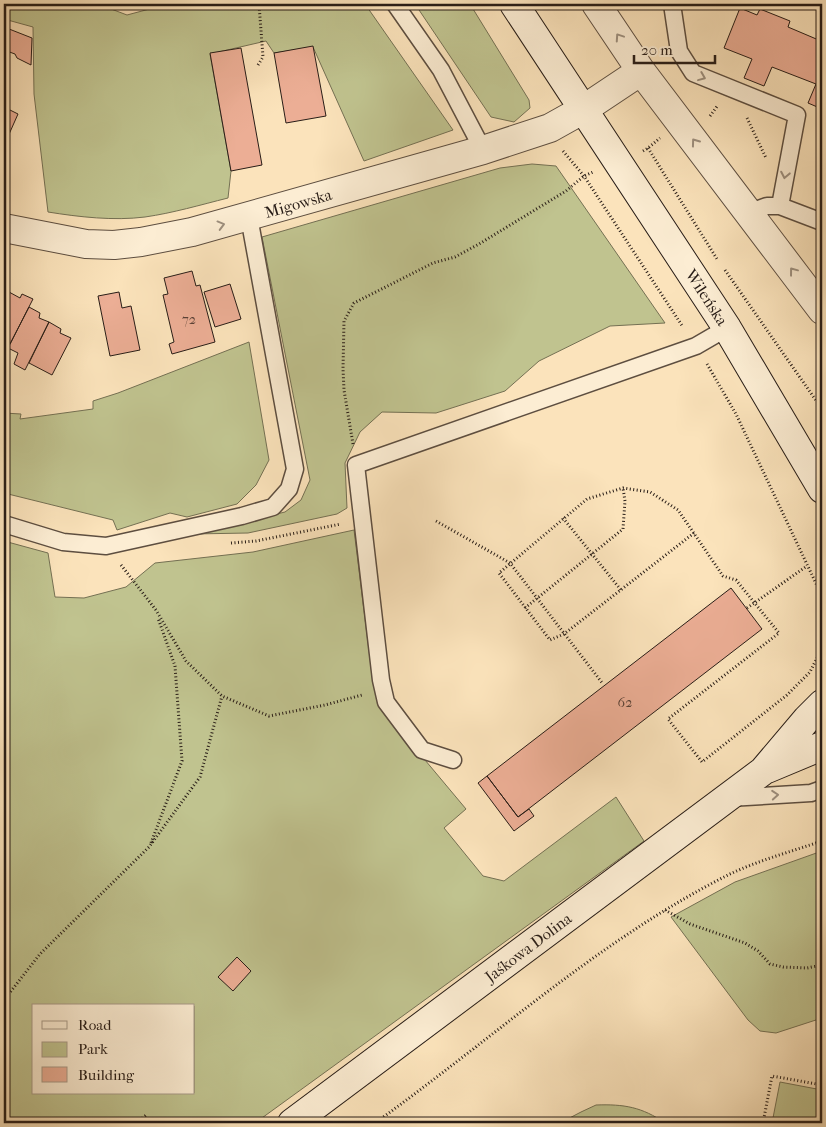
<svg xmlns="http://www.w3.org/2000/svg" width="826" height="1127" viewBox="0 0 826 1127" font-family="'IM FELL French Canon',serif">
<rect width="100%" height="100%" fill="#fbe3bb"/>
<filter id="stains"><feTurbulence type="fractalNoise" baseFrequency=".004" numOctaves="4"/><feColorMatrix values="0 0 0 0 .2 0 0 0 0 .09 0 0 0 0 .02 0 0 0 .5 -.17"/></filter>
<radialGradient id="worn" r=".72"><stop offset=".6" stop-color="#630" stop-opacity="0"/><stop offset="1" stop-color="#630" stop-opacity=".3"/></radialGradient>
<!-- green -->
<path fill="#c0c38f" stroke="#747053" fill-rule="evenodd" d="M 4,4 L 98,4 L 127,15 L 157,7 L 158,4 L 365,4 L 453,130 L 364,161 L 313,47 L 274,53 L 266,41 L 210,54 L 231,171 L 228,198 C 200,205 173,213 145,217 C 114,221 79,217 48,212 L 34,94 L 33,27 L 4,19 Z
M 415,4 L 470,4 L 529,100 L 530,108 L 514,122 L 491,117 Z
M 532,164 L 556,166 L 665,323 L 610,326 L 539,361 L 505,391 L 436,413 L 382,412 L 360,432 L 345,463 L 347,508 L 337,514 L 248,533 L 193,534 L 285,512 L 301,500 L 310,480 L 262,237 L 500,168 Z
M 249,342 L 269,460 L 256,485 L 237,504 L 187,517 L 170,513 L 117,530 L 113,520 L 4,493 L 4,413 L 21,414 L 20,419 L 93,409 L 93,401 L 118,393 Z
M 354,530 L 373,683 L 379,705 L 466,809 L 444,828 L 483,876 L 504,881 L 616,797 L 644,841 L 255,1123 L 4,1123 L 4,541 L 48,553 L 55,597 L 84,598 L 126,587 L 155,563 L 253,552 ZM 34,1006 L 194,1006 L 194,1093 L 34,1093 Z
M 822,851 L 822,1018 L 776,1033 L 760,1031 L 748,1020 L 671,917 L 735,882 Z
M 780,1082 L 822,1090 L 822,1123 L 772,1123 Z
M 596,1105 C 624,1104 642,1107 665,1123 L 560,1123 L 581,1112 Z"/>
<!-- building -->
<path fill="#ecae95" stroke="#281d17" d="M 740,8 L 757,15 L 760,9 L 790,21 L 788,27 L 821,41 L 822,37 L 822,109 L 808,103 L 816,84 L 772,67 L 764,86 L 744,78 L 752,59 L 724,48 Z
M 4,27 L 32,38 L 31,65 L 17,58 L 15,54 L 4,50 Z
M 313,46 L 326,116 L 286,123 L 274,53 Z
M 241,48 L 262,165 L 231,171 L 210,53 Z
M 4,107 L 18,114 L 6,141 L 4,140 Z
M 192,271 L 196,286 L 200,285 L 215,342 L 172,354 L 169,344 L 174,342 L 163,295 L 168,294 L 164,278 Z
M 230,284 L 241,319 L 215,327 L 204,292 Z
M 9,292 L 20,298 L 22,294 L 33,299 L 10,344 L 4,341 L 4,302 Z
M 119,292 L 122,308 L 131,306 L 140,350 L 110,356 L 98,296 Z
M 29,307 L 40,313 L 39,318 L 49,322 L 25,370 L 14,364 L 18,353 L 8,348 Z
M 49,322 L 61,329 L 60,333 L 71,338 L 52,375 L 29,363 Z
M 731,588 L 762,629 L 518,817 L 487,776 Z
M 487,776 L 518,817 L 529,809 L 534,816 L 514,831 L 478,783 Z
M 237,957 L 251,971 L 233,991 L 218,977 Z"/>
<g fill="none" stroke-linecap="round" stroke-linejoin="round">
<defs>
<path id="lane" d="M 395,4 L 441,70 L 483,150
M 672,4 L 679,51 L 693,73 L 797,115 L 780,206
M 748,213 L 767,206 L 780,206 L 822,222
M 4,524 L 63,542 L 106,546 L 242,516 L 273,507 L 289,489 L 295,469 L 249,217
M 453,760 L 422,750 L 386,702 L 381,680 L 356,465 L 696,346 L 727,328
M 729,798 L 811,793 L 822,789"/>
<path id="street" d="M 596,4 L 641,71 L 822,310
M 4,228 L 86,244 L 114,245 L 141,242 L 192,232 L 483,150 L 550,128 L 584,109 L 641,71"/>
<path id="secondary" d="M 514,4 L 727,328 L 822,489
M 767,769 L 822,746
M 292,1123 L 763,771 L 807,719 L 822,704"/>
</defs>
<!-- lane casing -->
<use href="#lane" stroke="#5d4e40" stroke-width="19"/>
<!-- street casing -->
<use href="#street" stroke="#5d4e40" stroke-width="30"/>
<!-- secondary casing -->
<use href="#secondary" stroke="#281d17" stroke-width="30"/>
<!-- path -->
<path stroke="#281d17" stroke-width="3" stroke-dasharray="1 2.5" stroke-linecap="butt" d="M 258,65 L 263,57 L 259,4
M 710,116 L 718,105
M 747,118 L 766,158
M 648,148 L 717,259
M 563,151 L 584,176 L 683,327
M 643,151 L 648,148 L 660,138
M 725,270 L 822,409
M 707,364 L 736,414 L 821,594 L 822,602
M 353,444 L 344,390 L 343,369 L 344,321 L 354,303 L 433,263 L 455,257 L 479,244 L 566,191 L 584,176 L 593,172
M 563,518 L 621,590
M 436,521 L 510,563 L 603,684
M 694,533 L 564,634 L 550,640 L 499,573 L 587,499 L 623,488 L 650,492 L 678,510 L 723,576 L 736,580 L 779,633 L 668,719 L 702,762 L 787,695 L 810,672 L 822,648
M 231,543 L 256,541 L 341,524
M 121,565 L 156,610 L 186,661 L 222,696 L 269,716 L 325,705 L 362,695
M 525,608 L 623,529 L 625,501 L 623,488
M 747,608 L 807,566
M 151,843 L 182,761 L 175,666 L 158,618
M 665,910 L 690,924 L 745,943 L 758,951 L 770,964 L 783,967 L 807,968 L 822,965
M 4,1000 L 40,954 L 149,847 L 200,777 L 222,696
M 137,1123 L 146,1115
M 375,1123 C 491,1040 598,941 726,876 C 756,861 790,852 822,841
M 763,1123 L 772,1076 L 822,1085"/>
<!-- lane -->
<use href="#lane" stroke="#fcedd3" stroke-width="16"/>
<!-- street -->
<use href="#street" stroke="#fcedd3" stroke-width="28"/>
<!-- secondary -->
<use href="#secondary" stroke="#fcedd3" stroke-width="28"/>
</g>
<!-- one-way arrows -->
<defs><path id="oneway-chevron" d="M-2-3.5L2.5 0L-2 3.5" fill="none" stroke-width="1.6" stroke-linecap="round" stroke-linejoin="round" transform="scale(1.25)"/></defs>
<g stroke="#9d8f7e">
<use href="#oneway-chevron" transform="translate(619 37) rotate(-124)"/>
<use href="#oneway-chevron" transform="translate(702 77) rotate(22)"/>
<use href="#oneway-chevron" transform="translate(695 142) rotate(-126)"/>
<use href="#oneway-chevron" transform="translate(785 175) rotate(101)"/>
<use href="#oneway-chevron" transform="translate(221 225) rotate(-15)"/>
<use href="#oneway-chevron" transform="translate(793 271) rotate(-127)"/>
<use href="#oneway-chevron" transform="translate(775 795) rotate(-4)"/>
</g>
<g text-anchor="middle" stroke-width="4" stroke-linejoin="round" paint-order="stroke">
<!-- number labels -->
<g font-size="14" fill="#594136">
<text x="189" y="324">72</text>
<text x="625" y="707">62</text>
</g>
<!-- street labels -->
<g font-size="16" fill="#281d17" stroke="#fcedd3">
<text transform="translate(298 203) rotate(-16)" y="6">Migowska</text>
<text transform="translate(707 297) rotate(57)" y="6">Wileńska</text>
<text transform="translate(528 947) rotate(-37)" y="6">Jaśkowa Dolina</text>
</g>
</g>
<!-- margin -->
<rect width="826" height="1127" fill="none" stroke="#fbe3bb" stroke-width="20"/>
<rect x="5" y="5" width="816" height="1117" fill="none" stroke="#281d17" stroke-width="2.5"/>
<rect x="10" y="10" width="806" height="1107" fill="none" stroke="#281d17"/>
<!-- legend -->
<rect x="32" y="1004" width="162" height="90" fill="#fcedd3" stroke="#a79a88"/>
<rect x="42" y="1021" width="25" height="8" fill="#fcedd3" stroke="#a79a88"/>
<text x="78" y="1030" font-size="15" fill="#281d17">Road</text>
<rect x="42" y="1042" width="25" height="15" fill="#c0c38f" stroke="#a79a88"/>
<text x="78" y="1054" font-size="15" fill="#281d17">Park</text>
<rect x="42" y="1067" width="25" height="15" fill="#ecae95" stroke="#a79a88"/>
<text x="78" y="1080" font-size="15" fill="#281d17">Building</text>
<!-- scale -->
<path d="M634 55v8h81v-8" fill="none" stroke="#281d17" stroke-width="2.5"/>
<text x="641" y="55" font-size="15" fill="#281d17" stroke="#fcedd3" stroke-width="4" paint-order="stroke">20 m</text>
<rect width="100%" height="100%" filter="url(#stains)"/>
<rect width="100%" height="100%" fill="url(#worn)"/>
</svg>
